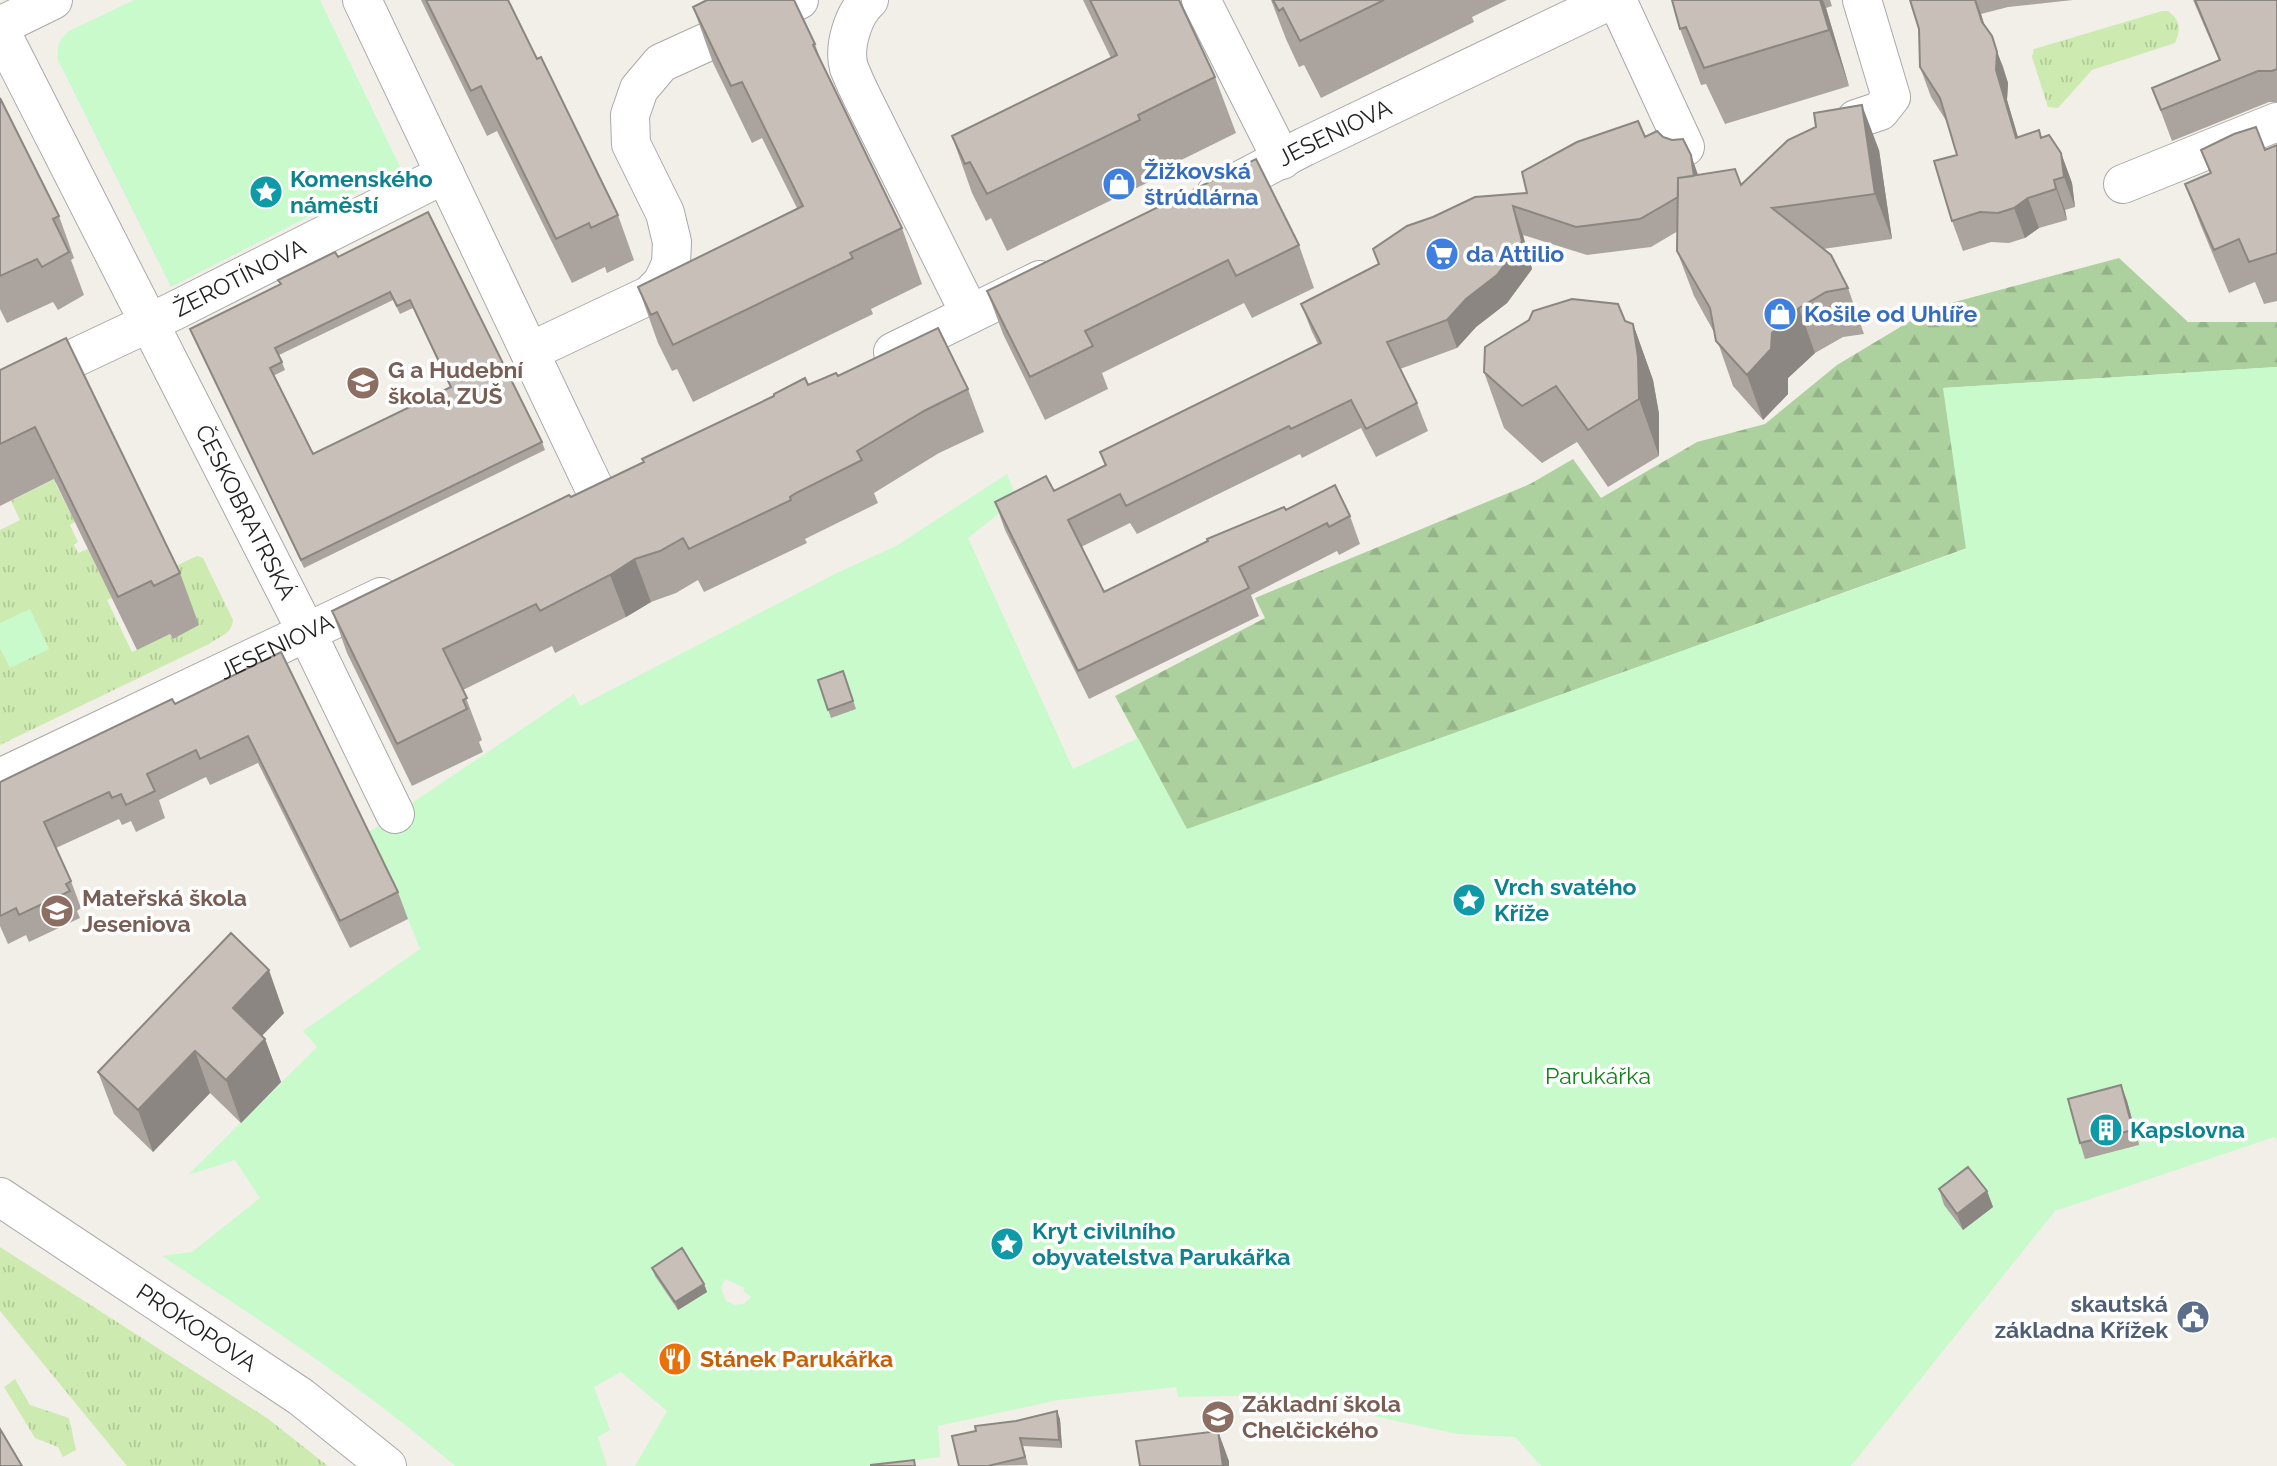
<svg xmlns="http://www.w3.org/2000/svg" width="2277" height="1466" viewBox="0 0 2277 1466" font-family="Raleway,sans-serif">
<defs>
<pattern id="grass-tufts" width="24" height="20" patternUnits="userSpaceOnUse" patternTransform="scale(1.75)"><rect width="24" height="20" fill="#cdebb0"/><path d="M3 7l-1-3M5 7V3M7 7l1-3M15 17l-1-3M17 17v-4M19 17l1-3" fill="none" stroke="#b0c997"/></pattern>
<pattern id="forest-firs" width="22" height="20" patternUnits="userSpaceOnUse" patternTransform="scale(1.75)"><rect width="22" height="20" fill="#add19e"/><path d="M5 1l3.5 6h-7zM16 11l3.5 6h-7z" fill="#95b388"/></pattern>
</defs>
<rect width="100%" height="100%" fill="#f2efe9"/>
<!-- grass -->
<path fill="url(#grass-tufts)" d="M 2162,11 L 2168,11 C 2181,21 2181,29 2175,43 L 2092,70 L 2058,108 L 2048,107 L 2032,57 L 2034,49 Z
M 59,477 L 56,485 L 75,522 L 70,525 L 78,542 L 74,545 L 78,553 L 88,549 L 112,598 L 107,600 L 132,652 L 170,634 L 173,639 L 171,568 L 197,556 L 203,558 L 233,620 C 232,634 220,636 209,644 L 0,745 L 0,530 L 20,520 L 11,501 Z
M 0,1247 L 267,1418 L 328,1466 L 127,1466 L 0,1311 Z
M 15,1379 L 30,1405 L 69,1418 L 76,1450 L 63,1457 L 58,1447 L 35,1438 L 4,1387 Z"/>
<!-- forest -->
<path fill="url(#forest-firs)" d="M 2119,258 L 2188,322 L 2277,322 L 2277,367 L 1944,388 L 1967,548 L 1187,830 L 1115,696 L 1265,618 L 1255,598 L 1530,484 L 1573,459 L 1601,498 L 1697,442 L 1765,424 L 1837,365 L 1932,308 Z"/>
<!-- park -->
<path fill="#c8facc" fill-rule="evenodd" d="M 134,0 L 320,0 L 401,169 L 171,287 L 58,60 C 56,47 59,39 69,31 Z
M 2277,367 L 2277,1140 L 2274,1137 L 2055,1211 L 1851,1466 L 1541,1466 L 1515,1437 L 1457,1434 L 1276,1395 L 1178,1397 L 1176,1387 L 1059,1400 L 938,1426 L 940,1457 L 873,1466 L 635,1466 L 667,1411 L 621,1372 L 594,1387 L 610,1430 L 598,1437 L 607,1466 L 455,1466 C 364,1387 262,1322 162,1256 L 192,1252 L 260,1198 L 235,1160 L 188,1175 L 317,1047 L 303,1031 L 420,949 L 408,919 L 366,834 L 574,694 L 580,706 L 837,573 L 896,546 L 1007,474 L 1017,499 L 968,538 L 1073,769 L 1138,738 L 1187,829 L 1966,549 L 1943,388 ZM 725,1279 L 745,1288 L 743,1291 L 751,1297 L 744,1304 L 735,1305 L 726,1301 L 721,1288 Z
M 30,609 L 49,649 L 10,668 L 0,648 L 0,623 Z"/>
<g fill="none" stroke-linecap="round" stroke-linejoin="round">
<defs>
<g id="minor">
<path d="M 362,0 L 598,496"/>
<path d="M 869,0 C 853,14 843,47 849,68 C 853,78 858,89 863,99 L 970,314"/>
<path d="M 1201,0 L 1282,160"/>
<path d="M 1617,0 L 1685,147"/>
<path d="M 0,26 L 53,0"/>
<path id="s1" d="M 0,30 L 306,631 L 395,814"/>
<path d="M 1856,119 L 1880,111 L 1891,97 L 1862,0"/>
<path d="M 2123,184 L 2277,122"/>
<path id="s2" d="M 1216,193 L 1304,147 L 1611,0"/>
<path d="M 531,351 L 650,295 L 662,283 L 671,264 L 672,242 L 665,213 L 631,144 L 630,115 L 639,89 L 661,63 L 799,0"/>
<path d="M 893,352 L 1040,280"/>
<path id="s3" d="M 0,393 L 172,312 L 445,174"/>
<path id="s4" d="M 0,778 L 381,597"/>
<path id="s5" d="M 0,1197 L 301,1397 L 387,1466"/>
</g>
</defs>
<!-- minor casing -->
<use href="#minor" stroke="#a9a9a9" stroke-width="40"/>
<!-- minor -->
<use href="#minor" stroke="#fff" stroke-width="38"/>
</g>
<!-- wall -->
<path fill="#aba49e" fill-rule="evenodd" d="M 421,0 L 508,0 L 537,59 L 618,215 L 634,260 L 607,273 L 605,267 L 572,283 L 497,131 L 487,136 Z
M 1083,0 L 1179,0 L 1215,77 L 1236,133 L 1159,171 L 1161,176 L 1007,251 L 991,218 L 986,221 L 972,193 L 952,136 L 1111,58 Z
M 1271,0 L 1507,0 L 1472,17 L 1474,22 L 1321,98 L 1304,65 L 1299,67 L 1286,39 Z
M 1672,0 L 1830,0 L 1832,6 L 1826,8 L 1849,86 L 1725,124 L 1706,84 L 1701,85 L 1680,29 Z
M 1910,0 L 2073,0 L 2008,7 L 1981,14 L 1985,27 L 2003,66 L 2008,83 L 2007,100 L 2018,137 L 2041,137 L 2061,153 L 2072,183 L 2075,207 L 2065,210 L 2067,220 L 2039,228 L 2025,238 L 2009,243 L 1991,242 L 1963,251 L 1952,221 L 1957,155 L 1947,122 L 1931,97 L 1920,67 L 1919,29 Z
M 2193,0 L 2277,0 L 2277,102 L 2269,102 L 2172,141 L 2152,88 L 2219,60 Z
M 693,7 L 815,44 L 824,70 L 902,228 L 922,284 L 871,309 L 873,314 L 693,402 L 677,369 L 672,371 L 658,343 L 638,287 L 797,208 L 762,138 L 752,143 L 713,63 Z
M 0,98 L 59,216 L 74,258 L 71,260 L 84,295 L 58,310 L 53,302 L 7,323 L 0,309 Z
M 1645,137 L 1698,175 L 1741,185 L 1879,150 L 1892,239 L 1823,249 L 1848,288 L 1864,334 L 1843,337 L 1815,353 L 1788,378 L 1788,394 L 1763,420 L 1733,386 L 1715,334 L 1694,296 L 1677,251 L 1678,231 L 1651,247 L 1587,255 L 1523,235 L 1532,269 L 1507,303 L 1476,327 L 1457,348 L 1400,369 L 1417,403 L 1428,431 L 1376,457 L 1361,428 L 1302,458 L 1300,454 L 1137,534 L 1130,523 L 1081,547 L 1104,592 L 1286,510 L 1350,516 L 1360,544 L 1339,555 L 1337,551 L 1251,595 L 1259,616 L 1089,699 L 1005,530 L 995,502 L 1054,491 L 1105,466 L 1100,452 L 1318,344 L 1312,332 L 1301,304 Z
M 2277,145 L 2277,301 L 2264,304 L 2255,282 L 2229,293 L 2201,226 L 2185,184 L 2210,173 L 2201,150 L 2265,150 Z
M 428,212 L 542,442 L 545,450 L 304,568 L 190,329 L 280,285 L 278,280 L 338,257 ZM 393,300 L 400,314 L 413,308 L 450,387 L 313,454 L 273,376 L 285,370 L 279,355 Z
M 1299,245 L 1314,288 L 1252,318 L 1244,303 L 1102,373 L 1108,389 L 1045,420 L 1003,334 L 987,291 Z
M 1625,321 L 1633,324 L 1653,380 L 1659,414 L 1659,456 L 1608,487 L 1577,442 L 1542,463 L 1504,428 L 1484,372 Z
M 0,370 L 180,573 L 199,625 L 173,639 L 170,634 L 137,650 L 54,479 L 0,506 Z
M 838,376 L 968,389 L 984,432 L 939,453 L 874,493 L 878,503 L 811,536 L 805,539 L 807,543 L 704,592 L 698,580 L 676,593 L 651,602 L 626,617 L 555,653 L 552,646 L 463,690 L 482,740 L 479,742 L 483,752 L 412,786 L 347,653 L 332,611 L 644,463 L 642,459 L 808,385 Z
M 281,652 L 398,892 L 408,919 L 350,948 L 258,763 L 210,785 L 206,777 L 159,800 L 165,818 L 136,832 L 131,821 L 122,825 L 119,819 L 56,848 L 71,881 L 81,908 L 77,911 L 80,918 L 29,942 L 26,935 L 8,944 L 0,926 L 0,782 L 175,704 Z
M 843,671 L 856,709 L 831,718 L 818,680 Z
M 284,1013 L 262,1036 L 265,1039 L 281,1082 L 241,1123 L 210,1093 L 153,1152 L 114,1114 L 98,1072 Z
M 2121,1085 L 2127,1101 L 2139,1145 L 2085,1159 L 2080,1143 Z
M 1939,1189 L 1987,1191 L 1993,1207 L 1963,1230 L 1944,1205 Z
M 652,1268 L 704,1284 L 707,1292 L 678,1310 L 655,1276 Z
M 1060,1419 L 1062,1448 L 1023,1446 L 1028,1465 L 959,1466 Z"/>
<!-- shaded-wall -->
<path fill="#8b8681" d="M 1820,0 L 1823,0 L 1826,8 L 1849,86 L 1829,30 Z
M 1975,0 L 1976,0 L 1981,14 L 1993,53 Z
M 1992,36 L 2008,83 L 2007,100 L 2027,168 L 2016,138 L 1996,70 Z
M 1862,105 L 1879,150 L 1892,239 L 1875,194 Z
M 2061,153 L 2072,183 L 2075,207 L 2064,177 Z
M 1691,155 L 1701,183 L 1695,186 Z
M 2054,180 L 2065,210 L 2067,220 L 2056,189 Z
M 2028,198 L 2039,228 L 2025,238 L 2014,208 Z
M 1513,206 L 1523,235 L 1532,269 L 1507,303 L 1476,327 L 1457,348 L 1447,320 Z
M 1799,308 L 1815,353 L 1788,378 L 1788,394 L 1763,420 L 1747,375 L 1772,333 Z
M 1633,324 L 1653,380 L 1659,414 L 1659,456 L 1639,399 Z
M 635,559 L 651,602 L 626,617 L 610,575 Z
M 269,970 L 284,1013 L 248,1050 L 233,1008 Z
M 265,1039 L 281,1082 L 241,1123 L 226,1080 Z
M 195,1051 L 210,1093 L 153,1152 L 138,1110 Z
M 2121,1085 L 2127,1101 L 2139,1145 L 2133,1130 Z
M 1987,1191 L 1993,1207 L 1963,1230 L 1957,1214 Z
M 704,1284 L 707,1292 L 678,1310 L 675,1302 Z
M 1057,1411 L 1060,1419 L 1062,1448 L 1059,1440 Z
M 1218,1431 L 1229,1461 L 1229,1466 L 1223,1466 Z"/>
<!-- building -->
<path fill="#c7bfb8" stroke="#8b8681" stroke-width="2" fill-rule="evenodd" d="M 426,0 L 508,0 L 537,59 L 541,57 L 618,215 L 591,228 L 589,223 L 556,239 L 481,86 L 471,91 Z
M 707,0 L 794,0 L 815,44 L 813,45 L 902,228 L 850,253 L 853,258 L 673,345 L 657,312 L 651,315 L 638,287 L 803,206 L 742,82 L 731,86 L 693,7 Z
M 1090,0 L 1179,0 L 1215,77 L 1138,115 L 1140,120 L 987,194 L 970,162 L 965,164 L 952,136 L 1117,55 Z
M 1273,0 L 1384,0 L 1300,41 L 1283,8 L 1279,11 Z
M 1672,0 L 1820,0 L 1829,30 L 1704,68 L 1686,27 L 1680,29 Z
M 1910,0 L 1975,0 L 1982,22 L 1992,36 L 1997,52 L 1996,70 L 2016,138 L 2039,130 L 2041,138 L 2049,135 L 2061,153 L 2064,177 L 2054,180 L 2056,189 L 2028,198 L 2014,208 L 1998,213 L 1980,212 L 1952,221 L 1934,161 L 1957,155 L 1940,98 L 1920,67 L 1919,29 Z
M 2195,0 L 2277,0 L 2277,69 L 2272,71 L 2258,71 L 2161,110 L 2152,88 L 2220,60 Z
M 0,98 L 59,216 L 53,219 L 69,252 L 42,267 L 37,259 L 0,276 Z
M 1862,105 L 1875,194 L 1772,208 L 1831,255 L 1848,288 L 1826,292 L 1799,308 L 1772,333 L 1771,349 L 1747,375 L 1716,341 L 1710,308 L 1677,251 L 1678,178 L 1735,169 L 1741,185 L 1788,140 L 1816,127 L 1814,113 Z
M 1638,121 L 1645,137 L 1657,131 L 1663,137 L 1672,140 L 1683,139 L 1691,155 L 1694,176 L 1678,178 L 1678,197 L 1640,219 L 1576,227 L 1513,206 L 1522,241 L 1497,275 L 1466,299 L 1447,320 L 1387,342 L 1417,403 L 1366,429 L 1351,400 L 1291,429 L 1289,426 L 1126,506 L 1120,494 L 1068,520 L 1104,592 L 1208,541 L 1207,539 L 1284,507 L 1286,510 L 1335,485 L 1350,516 L 1329,527 L 1327,523 L 1239,567 L 1249,588 L 1078,671 L 995,502 L 1046,476 L 1054,491 L 1106,465 L 1100,452 L 1321,343 L 1301,304 L 1379,264 L 1373,249 L 1407,226 L 1433,217 L 1475,197 L 1527,193 L 1522,172 L 1577,142 Z
M 2256,127 L 2265,150 L 2277,145 L 2277,253 L 2249,262 L 2239,239 L 2214,250 L 2185,184 L 2211,173 L 2201,150 L 2234,134 Z
M 1256,159 L 1299,245 L 1236,276 L 1228,260 L 1085,331 L 1093,346 L 1030,377 L 987,291 Z
M 428,212 L 542,442 L 301,560 L 190,329 L 281,284 L 278,280 L 335,252 L 338,257 ZM 390,292 L 397,306 L 410,300 L 451,387 L 313,454 L 270,368 L 282,362 L 275,348 Z
M 1572,299 L 1618,304 L 1625,321 L 1633,324 L 1638,357 L 1639,399 L 1588,430 L 1556,386 L 1522,406 L 1484,372 L 1485,347 L 1529,320 L 1533,311 Z
M 938,328 L 968,389 L 924,411 L 857,451 L 862,460 L 796,493 L 790,497 L 791,500 L 689,549 L 683,538 L 660,551 L 635,559 L 610,575 L 540,611 L 536,604 L 443,649 L 467,698 L 463,700 L 467,709 L 397,744 L 332,611 L 569,495 L 571,497 L 644,462 L 642,459 L 774,396 L 774,394 L 805,378 L 808,385 L 836,373 L 838,376 Z
M 66,338 L 180,573 L 154,586 L 151,581 L 118,597 L 35,427 L 0,444 L 0,370 Z
M 281,652 L 398,892 L 340,921 L 248,736 L 200,759 L 196,750 L 147,774 L 155,791 L 126,805 L 121,794 L 112,798 L 109,792 L 44,822 L 71,881 L 66,884 L 70,891 L 19,915 L 16,908 L 0,916 L 0,782 L 172,699 L 175,704 Z
M 843,671 L 853,701 L 828,710 L 818,680 Z
M 231,933 L 269,970 L 233,1008 L 265,1039 L 226,1080 L 195,1051 L 138,1110 L 98,1072 Z
M 2121,1085 L 2133,1130 L 2080,1143 L 2068,1099 Z
M 1968,1167 L 1987,1191 L 1957,1214 L 1939,1189 Z
M 682,1248 L 704,1284 L 675,1302 L 652,1268 Z
M 1057,1411 L 1059,1440 L 1020,1438 L 1025,1457 L 988,1466 L 959,1466 L 952,1436 L 976,1431 L 975,1426 L 1016,1421 Z
M 0,1429 L 22,1466 L 0,1466 Z
M 1218,1431 L 1223,1466 L 1140,1466 L 1136,1441 Z
M 914,1460 L 915,1466 L 871,1466 L 871,1465 Z"/>
<!-- icons -->
<defs>
<symbol id="shop-disc" viewBox="-11 -11 22 22"><circle r="9.5" fill="#3f7fe0" stroke="#fff"/><path d="M-5-2.5h2.3a2.7 3.5 0 0 1 5.4 0H5L5.5 6h-11ZM-1.5-2.5h3a1.5 2.3 0 0 0-3 0Z" fill="#fff"/></symbol>
<symbol id="sight-disc" viewBox="-11 -11 22 22"><circle r="9.5" fill="#0f9aa8" stroke="#fff"/><path d="M0-6L1.8-2.2L6-1.7L2.9 1.2L3.7 5.4L0 3.3L-3.7 5.4L-2.9 1.2L-6-1.7L-1.8-2.2Z" fill="#fff"/></symbol>
<symbol id="supermarket-disc" viewBox="-11 -11 22 22"><circle r="9.5" fill="#3f7fe0" stroke="#fff"/><path d="M-6-5.5h2.5l.6 2H6L4.5 2H-2.5L-4.4-4H-6ZM-1.5 3.2a1.3 1.3 0 1 0 .1 0ZM3 3.2a1.3 1.3 0 1 0 .1 0Z" fill="#fff"/></symbol>
<symbol id="school-disc" viewBox="-11 -11 22 22"><circle r="9.5" fill="#8d6e63" stroke="#fff"/><path d="M0-5L7-2L0 1L-7-2ZM-4 1L0 2.5L4 1V4Q0 6-4 4Z" fill="#fff"/></symbol>
<symbol id="building-disc" viewBox="-11 -11 22 22"><circle r="9.5" fill="#0f9aa8" stroke="#fff"/><path d="M-4-6H4V6H1V3H-1V6H-4ZM-2.5-4.3h1.7v1.8h-1.7ZM.8-4.3h1.7v1.8H.8ZM-2.5-1h1.7V.8h-1.7ZM.8-1h1.7V.8H.8Z" fill="#fff"/></symbol>
<symbol id="civic-disc" viewBox="-11 -11 22 22"><circle r="9.5" fill="#5c6f8a" stroke="#fff"/><path d="M-.6-6.5H3V-4.5H.6V-3L4-1V1h2V6H-6V1h2V-1L-.6-3ZM-1.2 2.5V6h2.4V2.5Z" fill="#fff"/></symbol>
<symbol id="restaurant-disc" viewBox="-11 -11 22 22"><circle r="9.5" fill="#e8710a" stroke="#fff"/><path d="M-5-6h1v4h1v-4h1v4h1v-4h1v5L-1.5 .5V6h-2V.5L-5-1ZM5-6V6H3V1.5H1.5Q1.5-4 5-6Z" fill="#fff"/></symbol>
</defs>
<g fill-rule="evenodd">
<use href="#shop-disc" x="1100" y="165" width="38" height="38"/>
<use href="#sight-disc" x="247" y="173" width="38" height="38"/>
<use href="#supermarket-disc" x="1423" y="235" width="38" height="38"/>
<use href="#shop-disc" x="1761" y="295" width="38" height="38"/>
<use href="#school-disc" x="344" y="364" width="38" height="38"/>
<use href="#sight-disc" x="1450" y="881" width="38" height="38"/>
<use href="#school-disc" x="38" y="892" width="38" height="38"/>
<use href="#building-disc" x="2087" y="1111" width="38" height="38"/>
<use href="#sight-disc" x="988" y="1225" width="38" height="38"/>
<use href="#civic-disc" x="2174" y="1298" width="38" height="38"/>
<use href="#restaurant-disc" x="656" y="1340" width="38" height="38"/>
<use href="#school-disc" x="1199" y="1398" width="38" height="38"/>
</g>
<g text-anchor="middle" stroke-width="7" stroke-linejoin="round" paint-order="stroke">
<!-- street labels -->
<g font-size="23" fill="#222" stroke="#fff">
<text dy="8" stroke="none"><textPath href="#s2" startOffset="133">JESENIOVA</textPath></text>
<text dy="8" stroke="none"><textPath href="#s3" startOffset="266">ŽEROTÍNOVA</textPath></text>
<text dy="8" stroke="none"><textPath href="#s1" startOffset="541">ČESKOBRATRSKÁ</textPath></text>
<text dy="8" stroke="none"><textPath href="#s4" startOffset="306">JESENIOVA</textPath></text>
<text dy="8" stroke="none"><textPath href="#s5" startOffset="236">PROKOPOVA</textPath></text>
</g>
<!-- shop labels -->
<g font-size="23" font-weight="bold" fill="#366cbe" stroke="#fff" text-anchor="start">
<text x="1144" y="179">Žižkovská<tspan x="1144" dy="26">štrúdlárna</tspan></text>
<text x="1466" y="262">da Attilio</text>
<text x="1804" y="322">Košile od Uhlíře</text>
</g>
<!-- culture labels -->
<g font-size="23" font-weight="bold" fill="#0d838f" stroke="#fff" text-anchor="start">
<text x="290" y="187">Komenského<tspan x="290" dy="26">náměstí</tspan></text>
<text x="1494" y="895">Vrch svatého<tspan x="1494" dy="26">Kříže</tspan></text>
<text x="2130" y="1138">Kapslovna</text>
<text x="1032" y="1239">Kryt civilního<tspan x="1032" dy="26">obyvatelstva Parukářka</tspan></text>
</g>
<!-- education labels -->
<g font-size="23" font-weight="bold" fill="#785e54" stroke="#fff" text-anchor="start">
<text x="388" y="378">G a Hudební<tspan x="388" dy="26">škola, ZUŠ</tspan></text>
<text x="82" y="906">Mateřská škola<tspan x="82" dy="26">Jeseniova</tspan></text>
<text x="1242" y="1412">Základní škola<tspan x="1242" dy="26">Chelčického</tspan></text>
</g>
<!-- park labels -->
<g font-size="23" fill="#0c8416" stroke="#fff">
<text x="1598" y="1084">Parukářka</text>
</g>
<!-- service labels -->
<g font-size="23" font-weight="bold" fill="#4e5e75" stroke="#fff" text-anchor="end">
<text x="2168" y="1312">skautská<tspan x="2168" dy="26">základna Křížek</tspan></text>
</g>
<!-- food labels -->
<g font-size="23" font-weight="bold" fill="#c56008" stroke="#fff" text-anchor="start">
<text x="700" y="1367">Stánek Parukářka</text>
</g>
</g>
</svg>
